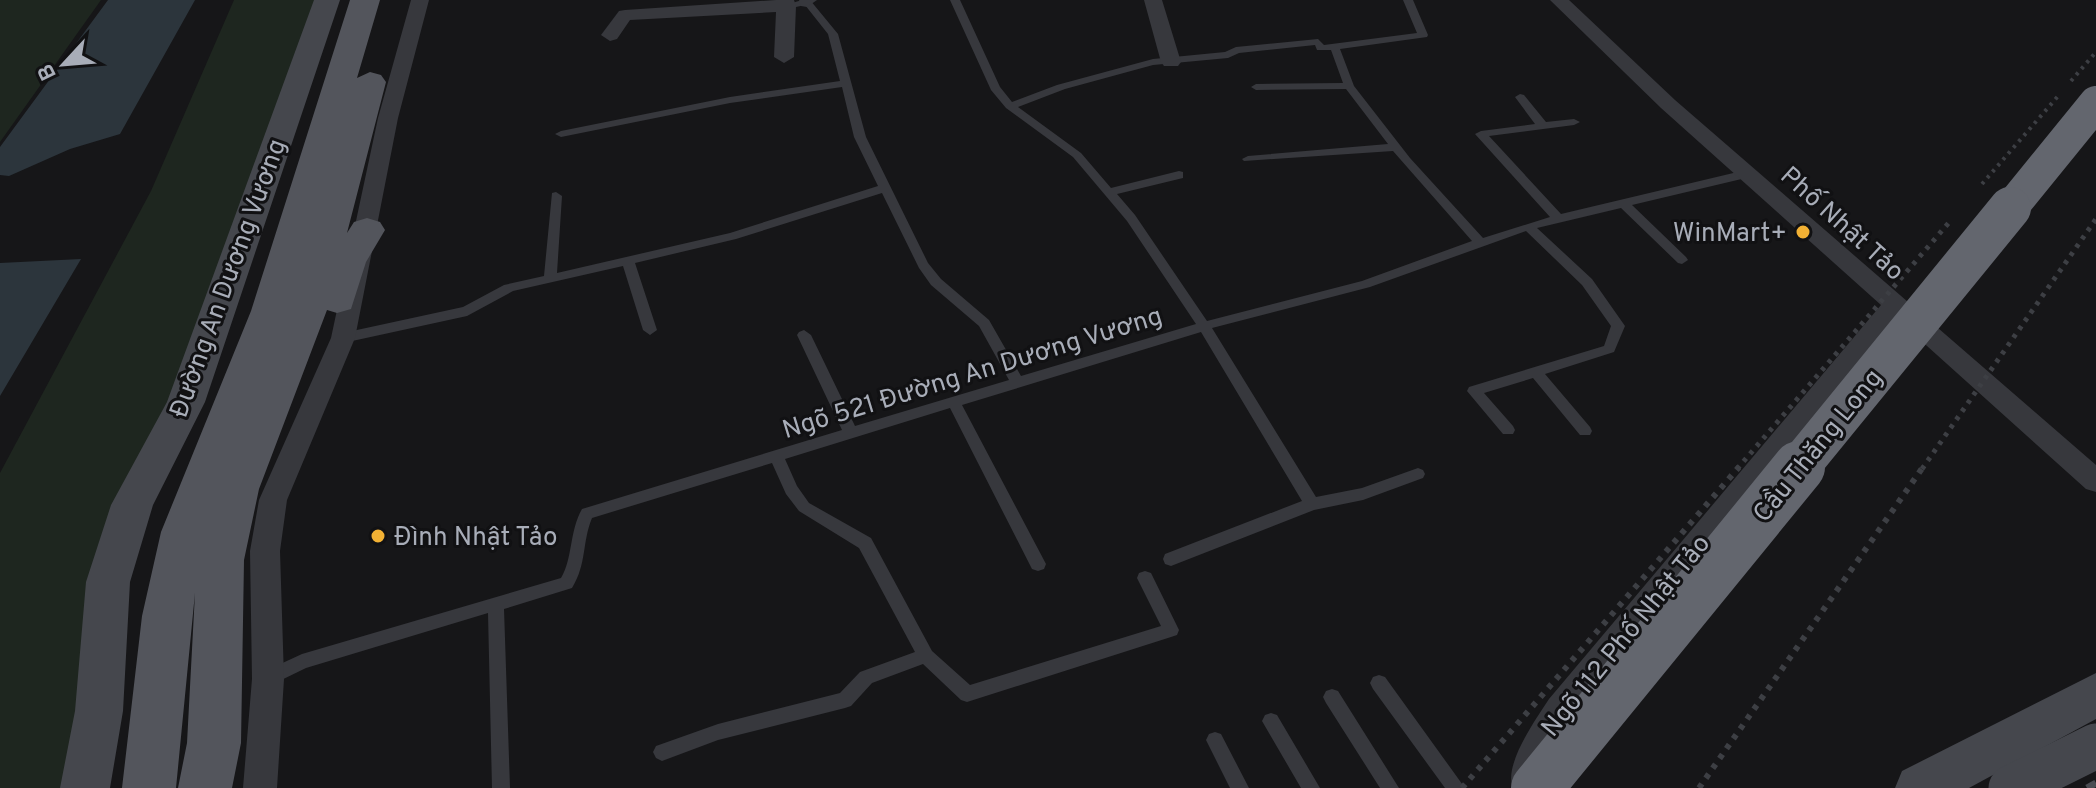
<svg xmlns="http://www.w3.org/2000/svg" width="2096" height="788" viewBox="0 0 2096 788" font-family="Overpass,sans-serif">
<rect width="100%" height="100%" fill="#161618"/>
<!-- green -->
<path fill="#1e261f" d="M 0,0 L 101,0 L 0,142 Z
M 234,0 L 327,0 L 130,511 L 85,788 L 0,788 L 0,473 L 151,191 Z"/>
<!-- water -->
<path fill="#2c353c" d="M 108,0 L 195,0 L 120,134 L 70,149 L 9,176 L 0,175 L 0,147 Z
M 81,259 L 0,396 L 0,263 Z"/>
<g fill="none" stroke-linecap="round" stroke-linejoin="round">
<!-- lane -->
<path fill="#37383d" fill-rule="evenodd" d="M 802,0 L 810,0 L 838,34 L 866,137 L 928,263 L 941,279 L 989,320 L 1021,376 L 1196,324 L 1127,221 L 1073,157 L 1006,108 L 991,90 L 950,0 L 960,0 L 1000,87 L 1012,102 L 1057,85 L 1153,59 L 1225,52 L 1236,47 L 1318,39 L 1324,45 L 1417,33 L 1403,0 L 1413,0 L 1428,35 L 1427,37 L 1340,49 L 1354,86 L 1410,158 L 1483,238 L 1550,217 L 1475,134 L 1481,131 L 1535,124 L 1515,97 L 1520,94 L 1524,95 L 1546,122 L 1574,119 L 1580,122 L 1574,125 L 1489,136 L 1561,214 L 1746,170 L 1752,174 L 1750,177 L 1632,205 L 1686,257 L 1688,260 L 1682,264 L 1678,263 L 1621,208 L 1537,228 L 1592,279 L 1625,326 L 1614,352 L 1545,374 L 1590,427 L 1592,431 L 1590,435 L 1580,435 L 1533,378 L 1484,393 L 1513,426 L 1515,430 L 1513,434 L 1503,434 L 1467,391 L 1469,387 L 1604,346 L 1611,326 L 1582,285 L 1526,231 L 1370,287 L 1212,328 L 1316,497 L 1362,488 L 1418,468 L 1423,470 L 1425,474 L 1423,478 L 1363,500 L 1314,510 L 1171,566 L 1165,564 L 1163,559 L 1165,554 L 1302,501 L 1201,332 L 962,405 L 1046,564 L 1044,569 L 1038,571 L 1032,569 L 950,408 L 785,459 L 797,486 L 809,503 L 871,538 L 932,651 L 970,685 L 1161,626 L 1137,578 L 1139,573 L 1145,571 L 1151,573 L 1179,630 L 1177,635 L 1171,637 L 967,702 L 961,700 L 923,664 L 872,683 L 851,706 L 845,708 L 718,740 L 662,761 L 656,758 L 653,752 L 656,746 L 718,724 L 840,693 L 860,672 L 915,652 L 859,548 L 799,511 L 786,494 L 772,463 L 592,518 C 582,542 587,564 572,588 L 504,609 L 510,788 L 492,788 L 488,613 L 306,668 L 269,686 L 263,684 L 260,678 L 263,672 L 302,654 L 561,578 C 573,558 569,532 582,509 L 842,430 L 797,335 L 799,332 L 804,330 L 811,335 L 855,426 L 1009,380 L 979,326 L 931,285 L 919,268 L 882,193 L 736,239 L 635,263 L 657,330 L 650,335 L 643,330 L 623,266 L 513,291 L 467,316 L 343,343 L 336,338 L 343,333 L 463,307 L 504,285 L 544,276 L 552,193 L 556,192 L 562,196 L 557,273 L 730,233 L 878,186 L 854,137 L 842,87 L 730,103 L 561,137 L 555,134 L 561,131 L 730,97 L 840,81 L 828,34 L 805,5 L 787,9 L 782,6 ZM 1315,45 L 1317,50 L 1331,50 L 1343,83 L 1256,84 L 1251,87 L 1256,90 L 1346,89 L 1388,144 L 1248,156 L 1242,159 L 1244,161 L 1393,151 L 1472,241 L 1362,281 L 1207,321 L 1135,215 L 1117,194 L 1183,178 L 1183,172 L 1179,171 L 1111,188 L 1081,153 L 1018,107 L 1065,89 L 1153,65 L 1228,58 L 1239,53 Z
M 1379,675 L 1385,677 L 1465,788 L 1445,788 L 1373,689 L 1370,683 L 1373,677 Z
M 1332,689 L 1338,691 L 1399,788 L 1380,788 L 1326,703 L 1323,697 L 1326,691 Z
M 1271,713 L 1277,715 L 1320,788 L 1301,788 L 1262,721 L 1265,715 Z
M 1215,732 L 1221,734 L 1249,788 L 1230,788 L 1206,740 L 1209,734 Z"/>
<!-- street -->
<path fill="#37383d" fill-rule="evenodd" d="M 411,0 L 429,0 L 398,118 L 355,338 L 287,500 L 280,551 L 284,679 L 277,788 L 243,788 L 252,679 L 250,551 L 259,500 L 331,338 L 378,118 Z
M 776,0 L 794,0 L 796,6 L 794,57 L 784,63 L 774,57 L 776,12 L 630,20 L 617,39 L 610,41 L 601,35 L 619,11 L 625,10 Z
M 799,0 L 817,0 L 807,7 L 801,6 Z
M 1144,0 L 1162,0 L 1181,62 L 1178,66 L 1164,66 L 1161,62 Z
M 1550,0 L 1569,0 L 1675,100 L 2096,465 L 2096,492 L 2086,489 L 1897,319 L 1571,721 L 1552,752 L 1541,788 L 1513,788 C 1503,765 1536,719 1549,699 L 1881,305 L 1661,108 Z"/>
<!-- secondary -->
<path fill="#45474d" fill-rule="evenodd" d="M 314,0 L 340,0 L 205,402 L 153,505 L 130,582 L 123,711 L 110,788 L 60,788 L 75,711 L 86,582 L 111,505 L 167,402 Z
M 2096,673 L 2096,719 L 1969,788 L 1895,788 L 1902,771 Z"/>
<!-- primary -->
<path fill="#53555c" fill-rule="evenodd" d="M 350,0 L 380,0 L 357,78 L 370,72 L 381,75 L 386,82 L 347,233 L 354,222 L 367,218 L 380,222 L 385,230 L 366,262 L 351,309 L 337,313 L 327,310 L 259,489 L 244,560 L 241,743 L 232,788 L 178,788 L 187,743 L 195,593 L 176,788 L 122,788 L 142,616 L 161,532 L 251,311 Z"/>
<!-- rail -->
<path stroke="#4a4c52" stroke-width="7" stroke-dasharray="12 9" stroke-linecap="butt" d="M 2087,788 L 2096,783"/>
<!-- path-bridge-far2 -->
<path stroke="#3d3f44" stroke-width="4" stroke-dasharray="3 5" stroke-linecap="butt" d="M 2071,81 L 2096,52
M 1982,184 L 2059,95"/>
<!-- path-bridge-far1 -->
<path stroke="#3d3f44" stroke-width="5" stroke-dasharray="4 6" stroke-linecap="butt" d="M 1737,469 L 1952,219
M 1922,469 L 2096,219"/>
<!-- path-bridge -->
<path stroke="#3d3f44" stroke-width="6" stroke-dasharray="5 7" stroke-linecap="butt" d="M 1462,788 L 1739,467
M 1699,788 L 1923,467"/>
<!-- secondary-bridge -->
<path stroke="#45474d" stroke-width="45" d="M 2011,788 L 2096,746"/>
<!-- highway-bridge-far2 -->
<path stroke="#63666e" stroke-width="34" d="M 2009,210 L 2096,103"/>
<!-- highway-bridge-far1 -->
<path stroke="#63666e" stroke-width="42" d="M 1797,469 L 2010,208"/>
<!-- highway-bridge -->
<path stroke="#63666e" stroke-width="52" d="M 1537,788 L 1799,467"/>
</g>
<!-- markers -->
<g fill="#f2b134" stroke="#111113" stroke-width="3">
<circle cx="1803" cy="232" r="8"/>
<circle cx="378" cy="536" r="8"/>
</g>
<g text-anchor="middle" stroke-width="6" stroke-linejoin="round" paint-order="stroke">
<!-- street labels -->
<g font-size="26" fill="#a8adb8" stroke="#111113">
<text transform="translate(1843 223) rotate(42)" y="9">Phố Nhật Tảo</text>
<text transform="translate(227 278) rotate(-70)" y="9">Đường An Dương Vương</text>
<text transform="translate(972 372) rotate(-17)" y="9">Ngõ 521 Đường An Dương Vương</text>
<text transform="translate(1817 445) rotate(-51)" y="9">Cầu Thăng Long</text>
<text transform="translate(1625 635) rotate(-51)" y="9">Ngõ 112 Phố Nhật Tảo</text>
</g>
<!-- poi labels -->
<g font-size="26" fill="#a8adb8" stroke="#111113" text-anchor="end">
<text x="1787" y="241">WinMart+</text>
<text x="394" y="545" text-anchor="start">Đình Nhật Tảo</text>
</g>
</g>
<!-- north arrow -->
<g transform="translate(64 64) rotate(244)" stroke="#111113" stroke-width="6" paint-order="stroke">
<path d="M0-6L14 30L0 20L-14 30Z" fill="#a8adb8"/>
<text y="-12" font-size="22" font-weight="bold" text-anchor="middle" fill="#a8adb8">B</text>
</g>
</svg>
